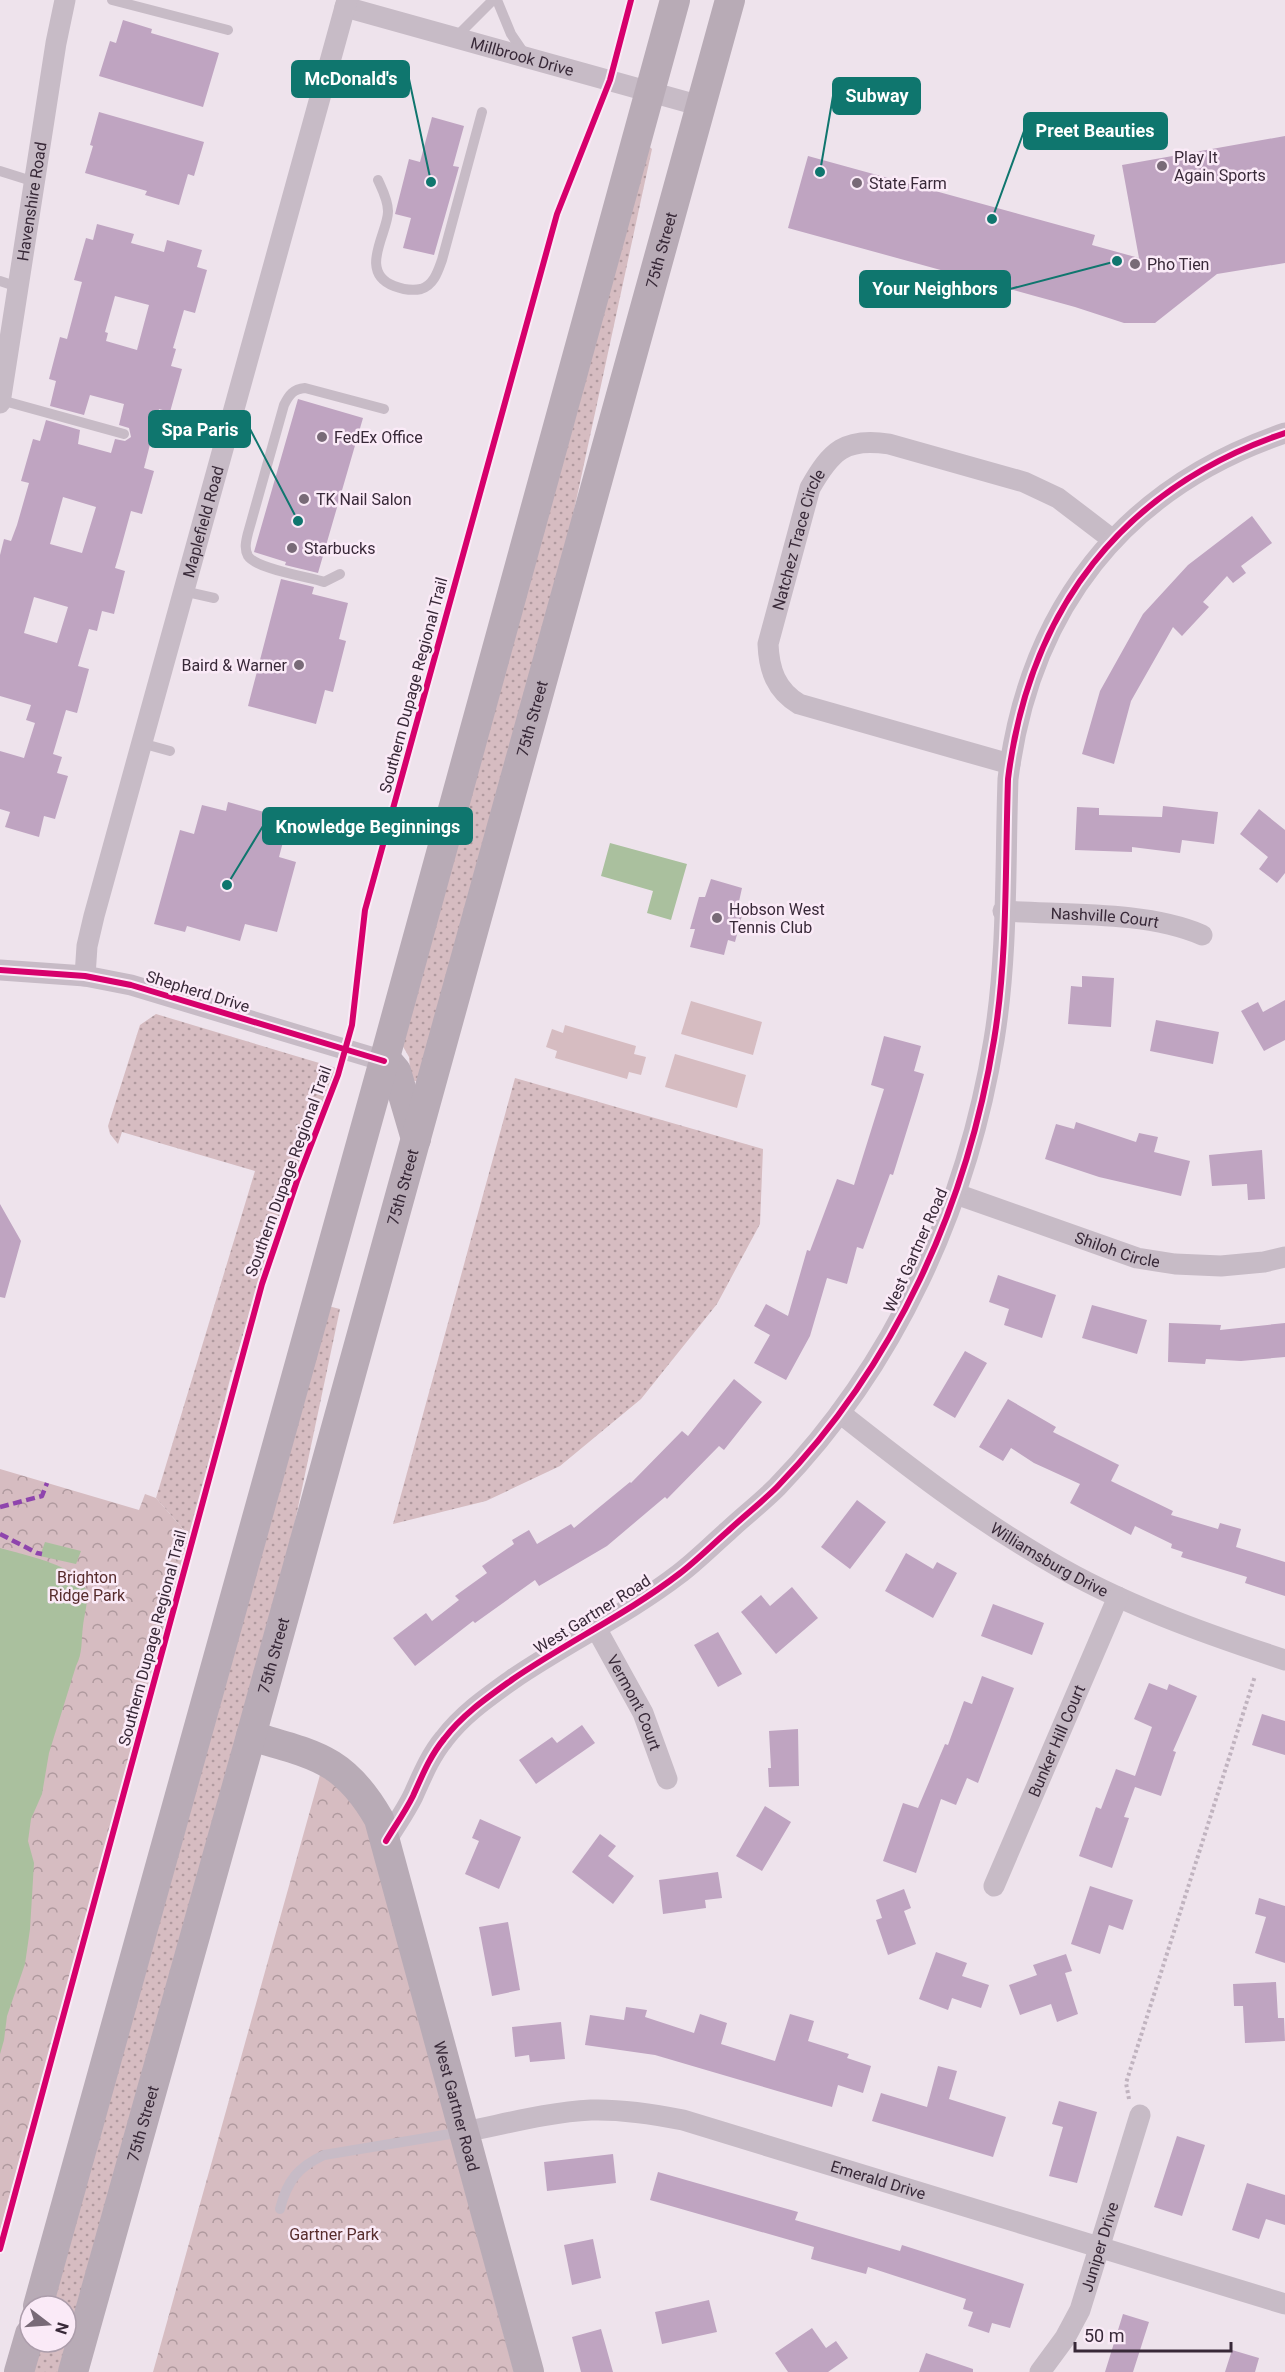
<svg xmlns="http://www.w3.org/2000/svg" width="1285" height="2372" viewBox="0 0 1285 2372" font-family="Roboto,sans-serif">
<defs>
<pattern id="grass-dots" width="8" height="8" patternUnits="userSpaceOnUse" patternTransform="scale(1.5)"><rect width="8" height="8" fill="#d6bcc1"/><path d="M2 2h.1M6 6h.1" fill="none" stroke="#af999e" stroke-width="1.8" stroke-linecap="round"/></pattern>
<pattern id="forest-crowns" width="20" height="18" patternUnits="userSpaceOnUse" patternTransform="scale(1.5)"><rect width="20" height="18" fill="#d6bcc1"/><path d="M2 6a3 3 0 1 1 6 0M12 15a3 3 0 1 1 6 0" fill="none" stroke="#af999e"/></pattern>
</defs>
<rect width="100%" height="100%" fill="#eee3ec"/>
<!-- grass -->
<path fill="url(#grass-dots)" d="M 648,146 L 652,149 L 565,552 L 419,1082 L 411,1080 L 409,1057 L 401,1043 Z
M 156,1014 L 336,1068 L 275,1227 L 230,1379 L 190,1537 L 156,1498 L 255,1171 L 122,1132 L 118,1144 L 110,1134 L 108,1126 L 140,1025 Z
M 515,1078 L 763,1149 L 760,1224 L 717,1304 L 641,1399 L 560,1466 L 486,1501 L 393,1524 Z
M 328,1306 L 340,1309 L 286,1564 L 60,2372 L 33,2372 L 41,2342 L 66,2342 L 66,2306 L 52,2306 Z"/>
<!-- forest -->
<path fill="url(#forest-crowns)" d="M 0,1469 L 139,1510 L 145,1494 L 156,1498 L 190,1537 L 0,2231 Z
M 320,1775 L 341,1787 L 364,1817 L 514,2372 L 153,2372 Z"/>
<!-- garden -->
<path fill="#d6bcc1" d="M 691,1001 L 762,1022 L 753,1055 L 681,1034 Z
M 565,1025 L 636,1046 L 634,1054 L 646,1057 L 641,1075 L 629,1072 L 627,1079 L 555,1058 L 557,1051 L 546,1047 L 552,1029 L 563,1033 Z
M 675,1054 L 746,1075 L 737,1108 L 665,1087 Z"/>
<!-- water -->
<path fill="#aac09e" d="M 610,843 L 687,864 L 671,920 L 647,913 L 653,891 L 601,876 Z
M 45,1542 L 81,1551 L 76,1564 L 40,1556 Z
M 0,1548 C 23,1555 82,1565 87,1593 C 88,1603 84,1616 83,1626 C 81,1640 83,1653 76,1666 L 49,1753 L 42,1794 L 31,1819 L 28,1841 L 34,1863 L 30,1929 L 25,1964 L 7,2016 L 4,2040 L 0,2054 Z"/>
<!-- building -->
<path fill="#bfa4c1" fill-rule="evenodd" d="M 123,20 L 152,29 L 151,33 L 219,53 L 203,107 L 99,76 L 110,41 L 116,43 Z
M 99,112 L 204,142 L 194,176 L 188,174 L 179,205 L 145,195 L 147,191 L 85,173 L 93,146 L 90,145 Z
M 432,117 L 464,126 L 453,166 L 459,167 L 434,255 L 403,248 L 411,218 L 395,214 L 409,159 L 420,162 Z
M 1285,136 L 1285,263 L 1217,274 L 1155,323 L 1124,323 L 1075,307 L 788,228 L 808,156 L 1095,235 L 1092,245 L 1139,258 L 1122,165 Z
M 97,224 L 134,234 L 131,243 L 164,252 L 167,240 L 202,250 L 197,267 L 207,270 L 195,313 L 184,310 L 173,348 L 176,349 L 171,366 L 182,369 L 170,412 L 159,409 L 144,468 L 154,471 L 142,514 L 131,511 L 120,551 L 115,568 L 125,571 L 114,614 L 102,611 L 97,631 L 89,629 L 78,666 L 89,669 L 77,713 L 66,710 L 53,754 L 62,757 L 57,773 L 68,776 L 55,819 L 44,816 L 39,837 L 5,827 L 10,812 L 0,809 L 0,751 L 24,758 L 35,723 L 26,720 L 31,705 L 0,696 L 0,555 L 4,539 L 11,541 L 17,525 L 29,483 L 21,481 L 33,439 L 40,441 L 46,420 L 80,430 L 78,444 L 111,453 L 115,439 L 125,441 L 131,437 L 129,428 L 119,425 L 124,404 L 90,395 L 84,415 L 50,406 L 56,381 L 49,379 L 60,337 L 67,339 L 82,282 L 74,280 L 86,238 L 93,240 ZM 115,296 L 149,305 L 137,350 L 106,341 L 108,333 L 105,332 ZM 63,497 L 96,507 L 82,553 L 50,544 ZM 34,597 L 68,607 L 57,643 L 24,633 Z
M 298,399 L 363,418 L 318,573 L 285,565 L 286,562 L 254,552 Z
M 1252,516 L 1272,543 L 1241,566 L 1246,573 L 1233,583 L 1227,576 L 1203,602 L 1209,607 L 1182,636 L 1173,627 L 1131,701 L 1114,764 L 1082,754 L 1100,691 L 1143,614 L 1188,565 Z
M 281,579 L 314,587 L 312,594 L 348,603 L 339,639 L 346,641 L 333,692 L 325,690 L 316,724 L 248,706 Z
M 228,802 L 264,812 L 262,820 L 287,827 L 279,857 L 296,862 L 277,932 L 245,924 L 240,941 L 187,926 L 185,932 L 154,924 L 180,830 L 194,834 L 202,805 L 226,811 Z
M 1163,806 L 1218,812 L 1214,844 L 1182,840 L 1180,853 L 1132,847 L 1132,852 L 1075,850 L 1077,807 L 1099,808 L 1099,815 L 1162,817 Z
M 1259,809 L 1285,830 L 1285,873 L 1277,883 L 1259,869 L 1268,857 L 1240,834 Z
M 711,879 L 742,888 L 738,906 L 744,908 L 735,942 L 728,940 L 724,955 L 690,947 L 695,929 L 690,929 L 699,897 L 705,897 Z
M 1082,976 L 1114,978 L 1111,1027 L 1068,1024 L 1071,986 L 1082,987 Z
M 1285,1000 L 1285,1040 L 1264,1051 L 1241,1011 L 1258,1002 L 1263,1012 Z
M 1156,1020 L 1219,1032 L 1213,1064 L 1150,1051 Z
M 884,1036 L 921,1046 L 914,1071 L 924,1074 L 917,1098 L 893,1175 L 890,1174 L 863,1249 L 857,1247 L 847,1284 L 827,1278 L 810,1336 L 786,1380 L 754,1363 L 770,1335 L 754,1326 L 766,1304 L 788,1316 L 807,1250 L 810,1251 L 837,1179 L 854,1185 L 884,1089 L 871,1085 Z
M 1076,1122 L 1136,1142 L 1139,1133 L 1158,1137 L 1154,1152 L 1190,1161 L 1181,1196 L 1099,1177 L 1045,1159 L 1056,1124 L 1074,1129 Z
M 1262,1150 L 1265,1199 L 1248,1200 L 1247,1184 L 1212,1186 L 1209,1155 Z
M 0,1204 L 21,1241 L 5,1298 L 0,1297 Z
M 998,1275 L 1056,1295 L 1042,1338 L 1004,1325 L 1009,1309 L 989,1302 Z
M 1092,1305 L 1147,1320 L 1137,1354 L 1082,1338 Z
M 1169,1323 L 1221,1325 L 1220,1330 L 1285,1323 L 1285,1357 L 1241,1361 L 1206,1359 L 1205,1364 L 1168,1362 Z
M 965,1351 L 987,1363 L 955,1418 L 933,1405 Z
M 734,1379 L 762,1402 L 724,1450 L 719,1446 L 667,1499 L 665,1497 L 607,1546 L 539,1586 L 535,1580 L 475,1623 L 473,1621 L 415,1666 L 393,1638 L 426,1613 L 432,1621 L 459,1600 L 455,1596 L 487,1573 L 482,1566 L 514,1544 L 512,1540 L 529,1530 L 537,1544 L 571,1524 L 574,1528 L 630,1482 L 631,1483 L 682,1431 L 688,1436 Z
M 1008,1399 L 1056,1427 L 1053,1432 L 1119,1465 L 1111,1481 L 1173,1511 L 1171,1515 L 1218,1529 L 1220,1523 L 1241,1529 L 1236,1547 L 1285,1562 L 1285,1596 L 1245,1583 L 1247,1577 L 1181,1557 L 1183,1552 L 1171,1548 L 1172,1544 L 1135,1526 L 1131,1535 L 1070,1503 L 1080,1484 L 1034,1463 L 1011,1448 L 1003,1461 L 979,1447 Z
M 857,1500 L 886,1522 L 850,1569 L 821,1547 Z
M 906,1553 L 933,1569 L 937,1562 L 957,1573 L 933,1618 L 885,1591 Z
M 792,1587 L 818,1618 L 776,1654 L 741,1612 L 761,1595 L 770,1606 Z
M 993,1604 L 1044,1623 L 1032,1655 L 981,1636 Z
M 718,1632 L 742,1674 L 718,1687 L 694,1645 Z
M 982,1676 L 1014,1688 L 978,1783 L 967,1778 L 956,1805 L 941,1799 L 916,1873 L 883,1861 L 903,1803 L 918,1808 L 945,1744 L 948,1745 L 964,1701 L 972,1704 Z
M 1149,1683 L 1167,1690 L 1169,1684 L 1197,1696 L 1173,1751 L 1176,1752 L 1161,1796 L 1135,1787 L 1124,1817 L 1129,1818 L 1112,1868 L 1079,1856 L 1096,1807 L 1101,1809 L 1116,1769 L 1135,1776 L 1152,1727 L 1134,1719 Z
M 1262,1714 L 1285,1721 L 1285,1755 L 1252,1745 Z
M 582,1725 L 595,1743 L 536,1784 L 519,1760 L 552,1737 L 557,1743 Z
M 798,1729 L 799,1786 L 769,1787 L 768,1768 L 771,1768 L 769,1731 Z
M 765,1806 L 791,1822 L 762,1871 L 736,1856 Z
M 480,1819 L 521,1837 L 499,1889 L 465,1874 L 479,1841 L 472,1838 Z
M 600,1834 L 616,1846 L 608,1856 L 634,1876 L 613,1904 L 572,1872 Z
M 718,1872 L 722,1898 L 705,1900 L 706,1908 L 663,1914 L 659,1880 Z
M 1090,1886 L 1133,1900 L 1123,1930 L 1109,1925 L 1100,1954 L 1071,1944 Z
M 904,1889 L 911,1908 L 904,1911 L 916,1944 L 888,1955 L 876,1920 L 882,1918 L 876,1900 Z
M 1259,1898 L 1285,1906 L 1285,1963 L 1255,1953 L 1266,1917 L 1255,1914 Z
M 508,1922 L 520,1990 L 492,1996 L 479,1927 Z
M 936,1952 L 967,1963 L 962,1976 L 989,1985 L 981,2008 L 952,1998 L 948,2010 L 919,1999 Z
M 1066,1954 L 1072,1971 L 1065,1973 L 1078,2014 L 1057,2022 L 1051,2004 L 1020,2015 L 1009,1985 L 1037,1975 L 1033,1965 Z
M 1276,1982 L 1278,2018 L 1284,2018 L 1285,2041 L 1245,2043 L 1243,2006 L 1234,2006 L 1233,1984 Z
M 626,2007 L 647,2010 L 645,2017 L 694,2033 L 700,2014 L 727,2023 L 721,2044 L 775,2061 L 790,2014 L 814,2021 L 808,2041 L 849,2054 L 847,2058 L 871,2066 L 863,2093 L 838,2085 L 832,2107 L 655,2055 L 585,2045 L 590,2015 L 624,2020 Z
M 561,2022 L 565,2059 L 530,2062 L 529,2055 L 515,2057 L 512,2027 Z
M 938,2066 L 957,2071 L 949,2099 L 1006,2117 L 993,2157 L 872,2121 L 881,2093 L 927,2107 Z
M 1059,2101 L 1097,2112 L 1077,2183 L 1049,2176 L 1063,2127 L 1052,2124 Z
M 1177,2136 L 1205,2145 L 1182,2216 L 1154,2207 Z
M 613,2154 L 616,2183 L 547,2191 L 544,2162 Z
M 658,2172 L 798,2212 L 795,2220 L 900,2251 L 902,2245 L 1024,2284 L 1010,2328 L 992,2323 L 989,2333 L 968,2326 L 973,2312 L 963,2309 L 966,2299 L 868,2267 L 866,2274 L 811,2259 L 814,2247 L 650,2200 Z
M 1247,2183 L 1285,2195 L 1285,2225 L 1266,2219 L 1259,2239 L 1232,2230 Z
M 593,2239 L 601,2278 L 572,2285 L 564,2245 Z
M 709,2300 L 717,2332 L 662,2344 L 655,2312 Z
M 1123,2314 L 1149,2322 L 1133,2372 L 1105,2372 Z
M 812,2328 L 826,2348 L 836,2341 L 848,2358 L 828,2372 L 788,2372 L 775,2353 Z
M 601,2329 L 613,2372 L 581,2372 L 572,2337 Z
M 1232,2350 L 1259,2358 L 1255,2372 L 1225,2372 Z
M 926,2353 L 973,2369 L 973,2372 L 919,2372 Z"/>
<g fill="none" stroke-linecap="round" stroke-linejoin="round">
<!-- path -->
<path stroke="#c0b3bf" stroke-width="4" stroke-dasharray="3 3" stroke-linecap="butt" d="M 1129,2099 L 1126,2083 L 1255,1676"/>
<!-- lane -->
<path stroke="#c7bbc6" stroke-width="10" d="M 112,0 L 228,30
M 497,0 L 511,34 L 526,56
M 456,37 L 493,0
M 0,171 L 35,182
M 378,180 C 382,189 388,200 388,211 C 389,231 357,272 394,286 C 402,289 412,291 421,289 C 434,285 438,271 442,260 L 482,112
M 0,281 L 18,287
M 1,400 L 124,434
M 340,574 L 324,582 C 309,577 256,569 248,556 C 244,549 246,541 248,533 L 284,405 C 289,395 293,389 305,388 L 384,409
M 183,591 L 214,598
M 141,743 L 170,751
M 280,2209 C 287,2181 298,2167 324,2155 L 462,2132"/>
<!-- street -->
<g stroke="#c7bbc6" stroke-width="21">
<path id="s1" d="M 345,7 L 701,106"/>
<path id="s2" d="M 0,403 L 56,43 L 65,0"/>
<path id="s3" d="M 1010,764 L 799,704 C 776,690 769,670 768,644 L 810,488 C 831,451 845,437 889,444 L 1024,482 L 1058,498 L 1113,540"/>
<path id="s4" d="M 1003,911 C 1065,915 1147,911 1202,935"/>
<path d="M 0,970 L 85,976 L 131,985 L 384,1061"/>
<path id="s5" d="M 85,976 L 87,946 L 94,916 L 347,0"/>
<path id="s6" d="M 956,1194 L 1137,1258 L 1175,1264 L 1221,1266 L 1264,1262 L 1285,1257"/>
<path id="s7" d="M 840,1413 C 907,1466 973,1517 1047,1560 C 1121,1604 1203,1633 1285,1660"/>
<path id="s8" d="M 596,1628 L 643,1713 L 667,1779"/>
<path d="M 386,1841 C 395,1826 405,1812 413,1796 C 422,1776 430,1756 444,1739 C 463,1714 488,1697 513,1679 C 567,1642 627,1614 679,1574 C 696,1561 712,1545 728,1531 C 744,1516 762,1502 777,1487 C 895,1365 967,1206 994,1040 C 1008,955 1005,865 1008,779 C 1029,610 1122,488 1285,433"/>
<path id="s9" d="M 994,1886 L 1118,1597"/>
<path id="s10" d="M 464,2132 C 505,2124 549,2112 591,2110 C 621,2109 653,2114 683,2120 L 1285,2304"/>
<path id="s11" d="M 1040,2372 L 1065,2338 L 1080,2310 L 1140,2115"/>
</g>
<!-- secondary -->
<g stroke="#b8abb6" stroke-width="30">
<path d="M 384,1061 L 391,1065 L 396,1071 L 416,1139"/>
<path id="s12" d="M 251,1736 C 315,1755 344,1758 379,1819 L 529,2372"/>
<path d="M 38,2306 L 384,1061 L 675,0"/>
<path d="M 19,2372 L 30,2334"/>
<path id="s13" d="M 73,2372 L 251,1736 L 730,0"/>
</g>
<!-- quiet -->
<path stroke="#8e44ad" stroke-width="4.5" stroke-dasharray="9 4.5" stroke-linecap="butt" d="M 0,1507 L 42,1496 L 47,1483
M 0,1534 L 37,1553 L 42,1554"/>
<defs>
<path id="cycleway" d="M 0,970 L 85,976 L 131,985 L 384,1061
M 386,1841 C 395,1826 405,1812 413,1796 C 422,1776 430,1756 444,1739 C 463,1714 488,1697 513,1679 C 567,1642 627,1614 679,1574 C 696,1561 712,1545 728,1531 C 744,1516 762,1502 777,1487 C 895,1365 967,1206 994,1040 C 1008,955 1005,865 1008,779 C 1029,610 1122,488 1285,433
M 0,2249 L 262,1284 L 297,1181 L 338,1075 L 352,1025 L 365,910 L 557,214 L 610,80 L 631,0"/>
</defs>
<!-- cycleway casing -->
<use href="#cycleway" stroke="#faeaf7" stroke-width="10"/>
<!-- cycleway -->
<use href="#cycleway" stroke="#d6006c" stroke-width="6"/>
</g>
<!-- markers -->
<g fill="#786a77" stroke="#faeaf7" stroke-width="2">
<circle cx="1162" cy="166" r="6"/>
<circle cx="857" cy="183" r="6"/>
<circle cx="1135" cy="264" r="6"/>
<circle cx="322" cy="437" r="6"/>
<circle cx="304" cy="499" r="6"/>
<circle cx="292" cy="548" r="6"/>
<circle cx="299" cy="665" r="6"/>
<circle cx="717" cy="918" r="6"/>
</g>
<g text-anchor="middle" stroke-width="5" stroke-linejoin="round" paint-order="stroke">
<!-- street labels -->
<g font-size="16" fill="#382938" stroke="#faeaf7">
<text dy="6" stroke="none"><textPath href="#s1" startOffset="184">Millbrook Drive</textPath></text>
<text dy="6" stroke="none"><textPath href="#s2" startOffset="204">Havenshire Road</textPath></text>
<text dy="6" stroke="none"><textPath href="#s13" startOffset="2202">75th Street</textPath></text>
<text dy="6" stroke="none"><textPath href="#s5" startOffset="470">Maplefield Road</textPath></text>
<text dy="6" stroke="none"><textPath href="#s3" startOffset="399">Natchez Trace Circle</textPath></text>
<text transform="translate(413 685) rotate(-75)" y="6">Southern Dupage Regional Trail</text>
<text dy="6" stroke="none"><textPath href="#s13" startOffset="1716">75th Street</textPath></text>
<text dy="6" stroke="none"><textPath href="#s4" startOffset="102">Nashville Court</textPath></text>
<text transform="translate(198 991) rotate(17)" y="6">Shepherd Drive</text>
<text transform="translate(288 1171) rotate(-70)" y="6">Southern Dupage Regional Trail</text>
<text dy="6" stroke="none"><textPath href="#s13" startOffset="1230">75th Street</textPath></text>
<text dy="6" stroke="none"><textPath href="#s6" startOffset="171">Shiloh Circle</textPath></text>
<text transform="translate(915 1250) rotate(-66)" y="6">West Gartner Road</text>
<text dy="6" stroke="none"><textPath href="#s7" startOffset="256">Williamsburg Drive</textPath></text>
<text transform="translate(592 1614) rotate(-32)" y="6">West Gartner Road</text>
<text transform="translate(152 1638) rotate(-75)" y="6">Southern Dupage Regional Trail</text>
<text dy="6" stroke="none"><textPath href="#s13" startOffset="744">75th Street</textPath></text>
<text dy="6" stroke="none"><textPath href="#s8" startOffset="84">Vermont Court</textPath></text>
<text dy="6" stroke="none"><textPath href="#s9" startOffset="158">Bunker Hill Court</textPath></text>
<text dy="6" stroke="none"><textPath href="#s12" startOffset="456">West Gartner Road</textPath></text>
<text dy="6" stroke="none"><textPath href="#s13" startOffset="258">75th Street</textPath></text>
<text dy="6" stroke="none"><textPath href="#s10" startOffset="426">Emerald Drive</textPath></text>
<text dy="6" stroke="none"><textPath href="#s11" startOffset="140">Juniper Drive</textPath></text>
</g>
<!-- poi labels -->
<g font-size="16" fill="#382938" stroke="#faeaf7" text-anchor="start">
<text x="1174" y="163">Play It<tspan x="1174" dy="18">Again Sports</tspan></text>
<text x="869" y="189">State Farm</text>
<text x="1147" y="270">Pho Tien</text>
<text x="334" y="443">FedEx Office</text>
<text x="316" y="505">TK Nail Salon</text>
<text x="304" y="554">Starbucks</text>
<text x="287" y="671" text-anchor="end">Baird &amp; Warner</text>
<text x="729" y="915">Hobson West<tspan x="729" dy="18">Tennis Club</tspan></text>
</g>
<!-- park labels -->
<g font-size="16" fill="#572c2c" stroke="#faeaf7">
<text x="87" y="1583">Brighton<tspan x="87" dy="18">Ridge Park</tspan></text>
<text x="334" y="2240">Gartner Park</text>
</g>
</g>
<!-- callouts -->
<path fill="none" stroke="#0f766e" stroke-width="2" d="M431 182L409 79M820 172L833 96M992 219L1024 131M1117 261L1010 289M298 521L250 429M227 885L263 826"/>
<g fill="#0f766e" stroke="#faeaf7" stroke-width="2">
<circle cx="431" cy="182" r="6"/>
<circle cx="820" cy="172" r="6"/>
<circle cx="992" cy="219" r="6"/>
<circle cx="1117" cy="261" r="6"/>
<circle cx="298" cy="521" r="6"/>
<circle cx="227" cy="885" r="6"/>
</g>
<g fill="#0f766e" stroke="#0f766e" stroke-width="2">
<rect x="292" y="61" width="117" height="36" rx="6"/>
<rect x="833" y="78" width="87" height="36" rx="6"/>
<rect x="1024" y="113" width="143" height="36" rx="6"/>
<rect x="860" y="271" width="150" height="36" rx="6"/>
<rect x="149" y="411" width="101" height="36" rx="6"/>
<rect x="263" y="808" width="209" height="36" rx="6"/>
</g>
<g font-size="18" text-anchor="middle" font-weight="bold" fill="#fff">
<text x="351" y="85">McDonald's</text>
<text x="877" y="102">Subway</text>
<text x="1095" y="137">Preet Beauties</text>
<text x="935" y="295">Your Neighbors</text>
<text x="200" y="436">Spa Paris</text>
<text x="368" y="833">Knowledge Beginnings</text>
</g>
<!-- north arrow -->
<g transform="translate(48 2324) rotate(107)"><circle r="28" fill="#faeaf7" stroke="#ac9dab" stroke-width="1.5"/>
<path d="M0-4.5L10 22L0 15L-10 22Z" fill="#786a77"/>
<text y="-9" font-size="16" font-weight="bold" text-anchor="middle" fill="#382938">N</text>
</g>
<!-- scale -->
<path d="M1075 2342v9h156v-9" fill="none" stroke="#382938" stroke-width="3"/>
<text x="1084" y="2342" font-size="18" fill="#382938" stroke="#faeaf7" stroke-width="4.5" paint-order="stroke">50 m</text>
</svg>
